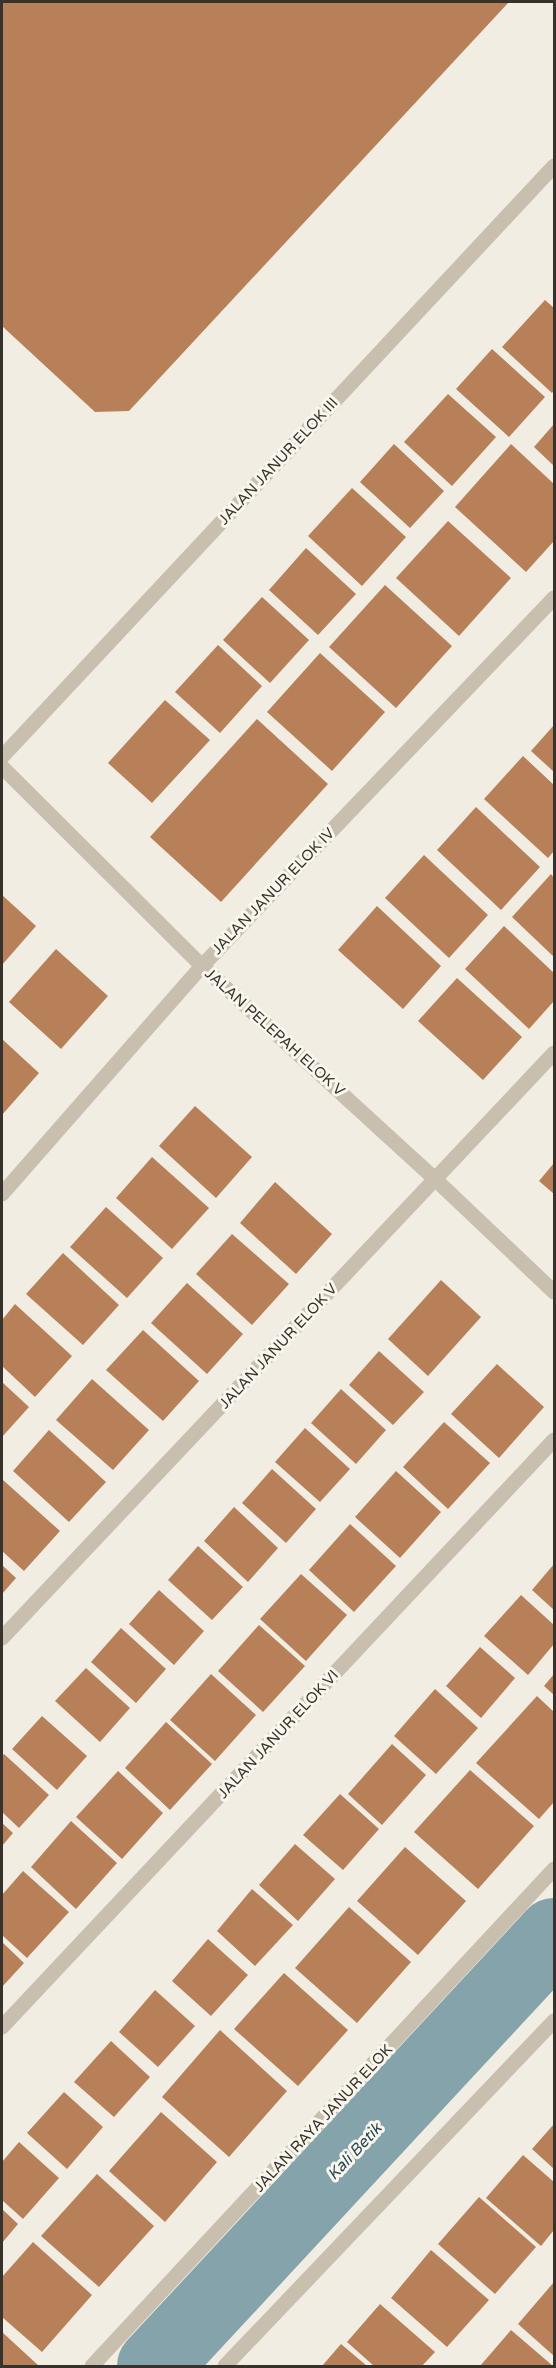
<svg xmlns="http://www.w3.org/2000/svg" width="556" height="2368" viewBox="0 0 556 2368" font-family="'Varela Round',sans-serif">
<rect width="100%" height="100%" fill="#f1ede2"/>
<g fill="none" stroke-linecap="round" stroke-linejoin="round">
<!-- river -->
<path stroke="#84a3ab" stroke-width="74" d="M 154,2366 L 554,1935"/>
</g>
<!-- building -->
<path fill="#b88059" d="M 2,2 L 509,2 L 129,411 L 95,412 L 2,326 Z
M 545,300 L 554,308 L 554,390 L 552,393 L 502,347 Z
M 492,349 L 545,397 L 509,437 L 456,389 Z
M 448,394 L 496,437 L 452,486 L 404,442 Z
M 554,424 L 554,466 L 534,447 Z
M 394,444 L 444,491 L 410,528 L 360,482 Z
M 511,444 L 554,484 L 554,541 L 526,572 L 455,507 Z
M 352,488 L 406,537 L 362,586 L 308,536 Z
M 448,521 L 511,578 L 459,636 L 396,578 Z
M 306,548 L 356,594 L 318,635 L 269,590 Z
M 385,585 L 452,646 L 396,708 L 329,647 Z
M 262,597 L 309,640 L 270,683 L 223,640 Z
M 218,645 L 262,686 L 220,733 L 175,692 Z
M 320,653 L 385,712 L 332,771 L 267,712 Z
M 165,700 L 210,740 L 152,803 L 108,763 Z
M 257,719 L 328,784 L 221,902 L 150,837 Z
M 554,725 L 554,772 L 531,751 Z
M 523,756 L 554,785 L 554,851 L 548,858 L 484,799 Z
M 476,807 L 540,867 L 501,910 L 437,850 Z
M 424,855 L 488,915 L 449,958 L 385,898 Z
M 551,874 L 554,878 L 554,957 L 512,917 Z
M 2,895 L 36,926 L 2,965 Z
M 377,906 L 441,966 L 403,1009 L 338,950 Z
M 504,926 L 554,973 L 554,1001 L 529,1029 L 465,969 Z
M 56,949 L 108,996 L 61,1049 L 9,1002 Z
M 457,978 L 522,1037 L 483,1080 L 418,1021 Z
M 2,1039 L 39,1073 L 2,1115 Z
M 195,1106 L 252,1157 L 216,1198 L 159,1146 Z
M 152,1157 L 209,1208 L 172,1249 L 116,1198 Z
M 554,1163 L 554,1194 L 539,1181 Z
M 275,1182 L 332,1234 L 296,1274 L 240,1223 Z
M 106,1207 L 163,1258 L 127,1298 L 70,1247 Z
M 232,1234 L 289,1284 L 252,1325 L 196,1274 Z
M 63,1253 L 119,1305 L 83,1345 L 26,1294 Z
M 441,1280 L 481,1317 L 428,1376 L 388,1339 Z
M 187,1283 L 243,1334 L 207,1374 L 151,1323 Z
M 15,1304 L 72,1356 L 35,1397 L 2,1366 L 2,1320 Z
M 143,1330 L 199,1381 L 163,1421 L 106,1370 Z
M 379,1351 L 424,1392 L 393,1425 L 349,1385 Z
M 497,1364 L 544,1407 L 499,1458 L 451,1414 Z
M 92,1379 L 149,1430 L 113,1470 L 56,1420 Z
M 2,1382 L 29,1407 L 2,1437 Z
M 341,1389 L 386,1430 L 356,1464 L 311,1423 Z
M 444,1422 L 490,1463 L 448,1509 L 403,1467 Z
M 305,1428 L 350,1469 L 320,1502 L 275,1462 Z
M 49,1430 L 106,1482 L 69,1522 L 13,1471 Z
M 272,1469 L 316,1509 L 286,1543 L 242,1503 Z
M 396,1471 L 441,1512 L 400,1558 L 355,1517 Z
M 3,1480 L 60,1531 L 24,1571 L 2,1551 L 2,1482 Z
M 234,1507 L 278,1548 L 248,1582 L 204,1541 Z
M 350,1524 L 396,1566 L 354,1612 L 309,1570 Z
M 198,1546 L 243,1587 L 212,1620 L 168,1580 Z
M 554,1564 L 554,1610 L 532,1590 Z
M 2,1565 L 16,1578 L 2,1594 Z
M 301,1574 L 347,1615 L 306,1661 L 260,1619 Z
M 159,1590 L 204,1631 L 174,1665 L 129,1624 Z
M 521,1595 L 554,1625 L 554,1644 L 528,1675 L 484,1636 Z
M 259,1625 L 305,1666 L 263,1712 L 218,1671 Z
M 121,1628 L 166,1669 L 136,1703 L 91,1662 Z
M 480,1647 L 515,1678 L 481,1718 L 446,1686 Z
M 86,1668 L 130,1708 L 100,1742 L 55,1701 Z
M 211,1674 L 256,1715 L 215,1761 L 170,1720 Z
M 554,1674 L 554,1695 L 544,1686 Z
M 435,1689 L 478,1728 L 436,1774 L 394,1736 Z
M 537,1696 L 554,1712 L 554,1802 L 539,1819 L 476,1763 Z
M 42,1716 L 87,1756 L 57,1790 L 12,1749 Z
M 166,1722 L 212,1764 L 170,1810 L 125,1768 Z
M 392,1744 L 426,1775 L 382,1825 L 348,1794 Z
M 4,1754 L 49,1795 L 19,1828 L 2,1812 L 2,1757 Z
M 470,1770 L 534,1826 L 478,1889 L 414,1832 Z
M 118,1771 L 163,1813 L 122,1859 L 76,1817 Z
M 340,1794 L 379,1829 L 343,1870 L 303,1835 Z
M 71,1821 L 117,1863 L 76,1909 L 31,1867 Z
M 2,1823 L 13,1833 L 2,1846 Z
M 295,1844 L 335,1879 L 298,1921 L 259,1885 Z
M 405,1847 L 466,1901 L 418,1955 L 357,1901 Z
M 23,1871 L 69,1912 L 27,1958 L 2,1935 L 2,1895 Z
M 252,1889 L 293,1925 L 255,1966 L 217,1931 Z
M 349,1907 L 411,1962 L 357,2023 L 295,1968 Z
M 208,1939 L 248,1975 L 211,2016 L 172,1981 Z
M 2,1942 L 24,1963 L 2,1987 Z
M 284,1973 L 348,2030 L 298,2086 L 234,2029 Z
M 155,1990 L 195,2026 L 158,2067 L 119,2032 Z
M 220,2030 L 287,2091 L 229,2157 L 162,2097 Z
M 111,2041 L 150,2077 L 114,2117 L 74,2082 Z
M 64,2092 L 103,2127 L 67,2169 L 27,2133 Z
M 161,2112 L 217,2162 L 165,2222 L 109,2171 Z
M 554,2124 L 554,2169 L 532,2149 Z
M 19,2142 L 59,2178 L 23,2219 L 2,2200 L 2,2162 Z
M 523,2155 L 554,2182 L 554,2230 L 541,2246 L 486,2198 Z
M 97,2174 L 154,2226 L 99,2287 L 41,2236 Z
M 479,2197 L 536,2247 L 495,2294 L 438,2244 Z
M 2,2209 L 18,2224 L 2,2243 Z
M 33,2242 L 92,2295 L 42,2352 L 2,2317 L 2,2277 Z
M 431,2250 L 489,2300 L 447,2347 L 391,2298 Z
M 554,2282 L 554,2356 L 518,2324 Z
M 380,2304 L 435,2352 L 422,2366 L 374,2366 L 347,2342 Z
M 511,2330 L 553,2366 L 480,2366 Z
M 2,2332 L 39,2366 L 2,2366 Z
M 341,2344 L 367,2366 L 322,2366 Z"/>
<g fill="none" stroke-linecap="round" stroke-linejoin="round">
<!-- minor -->
<path stroke="#c8bfaf" stroke-width="15" d="M 2,757 L 554,166
M 2,767 L 202,966 L 436,1180 L 554,1292
M 2,1194 L 202,966 L 554,598
M 2,1638 L 554,1053
M 2,2027 L 554,1440
M 92,2366 L 554,1869
M 225,2366 L 554,2021"/>
</g>
<g text-anchor="middle" stroke-width="6" stroke-linejoin="round" paint-order="stroke">
<!-- street labels -->
<g font-size="15" fill="#38322c" stroke="#f9f6ee">
<text transform="translate(278 461) rotate(-47)" y="5">JALAN JANUR ELOK III</text>
<text transform="translate(273 891) rotate(-46)" y="5">JALAN JANUR ELOK IV</text>
<text transform="translate(275 1032) rotate(42)" y="5">JALAN PELEPAH ELOK V</text>
<text transform="translate(278 1346) rotate(-47)" y="5">JALAN JANUR ELOK V</text>
<text transform="translate(278 1734) rotate(-47)" y="5">JALAN JANUR ELOK VI</text>
<text transform="translate(323 2118) rotate(-47)" y="5">JALAN RAYA JANUR ELOK</text>
</g>
<!-- water labels -->
<g font-size="16" font-style="italic" fill="#264a55" stroke="#f9f6ee">
<text transform="translate(354 2151) rotate(-47)" y="6">Kali Betik</text>
</g>
</g>
<!-- border -->
<rect width="556" height="2368" fill="none" stroke="#38322c" stroke-width="6"/>
</svg>
